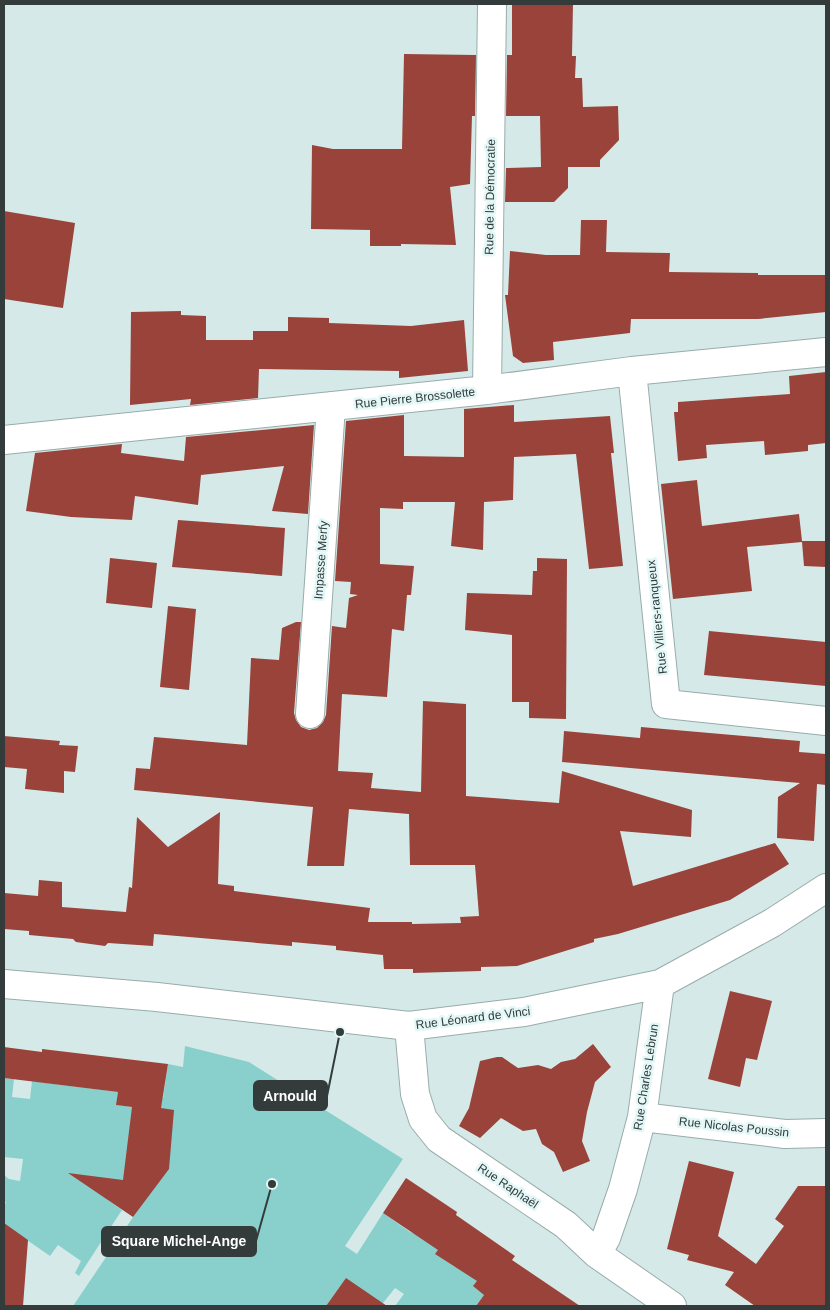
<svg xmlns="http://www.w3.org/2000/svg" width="830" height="1310" viewBox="0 0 830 1310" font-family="Helvetica,sans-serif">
<rect width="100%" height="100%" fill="#d5eae8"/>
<!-- green -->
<path fill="#89d0cd" d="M 185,1046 L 249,1062 L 403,1159 L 345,1246 L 357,1254 L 383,1213 L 410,1232 L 443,1244 L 436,1254 L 455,1267 L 473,1265 L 484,1295 L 476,1306 L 395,1306 L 404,1294 L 395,1288 L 383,1303 L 349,1296 L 339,1288 L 326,1306 L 73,1306 L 150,1192 L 122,1189 L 108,1200 L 122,1210 L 79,1276 L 75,1273 L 81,1261 L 58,1245 L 50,1256 L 4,1224 L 4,1206 L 6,1202 L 4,1201 L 4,1175 L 9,1179 L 20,1181 L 23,1159 L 4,1157 L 4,1078 L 14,1079 L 12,1097 L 30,1099 L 32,1081 L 118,1092 L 117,1105 L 132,1107 L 134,1094 L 163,1098 L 168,1064 L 183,1067 Z"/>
<!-- building -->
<path fill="#99433b" d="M 512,4 L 573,4 L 572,56 L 576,56 L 575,78 L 582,78 L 583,107 L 618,106 L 619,140 L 600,160 L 600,167 L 568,167 L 568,188 L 554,202 L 505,202 L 506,168 L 541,167 L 540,116 L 506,116 L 507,55 L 512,55 Z
M 404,54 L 476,55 L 475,116 L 472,116 L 470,184 L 450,187 L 456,245 L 401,244 L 401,246 L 370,246 L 370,230 L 311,229 L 312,145 L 333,149 L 402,149 Z
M 4,211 L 75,223 L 63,308 L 4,299 Z
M 581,220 L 607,220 L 606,252 L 670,253 L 669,272 L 758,273 L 758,275 L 826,275 L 826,312 L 758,319 L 631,319 L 630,333 L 553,342 L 554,360 L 523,363 L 513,356 L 505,295 L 508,295 L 510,251 L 546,255 L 580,255 Z
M 181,311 L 181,315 L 206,316 L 206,340 L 253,340 L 253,331 L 288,331 L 288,317 L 329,318 L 329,323 L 411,326 L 464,320 L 468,371 L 399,378 L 399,371 L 259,369 L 258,398 L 190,405 L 191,399 L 130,405 L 131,312 Z
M 826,372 L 826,443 L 808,445 L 808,451 L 765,455 L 764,441 L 706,445 L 707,458 L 678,461 L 674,412 L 678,412 L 678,402 L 790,394 L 789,376 Z
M 514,405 L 514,422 L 610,416 L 614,453 L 611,453 L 623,566 L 589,569 L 576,454 L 514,457 L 513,500 L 484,502 L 483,550 L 451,546 L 455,502 L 403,502 L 403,509 L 380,508 L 380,564 L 414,566 L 411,595 L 407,595 L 404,631 L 392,629 L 387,697 L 342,694 L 338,771 L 373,773 L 371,788 L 421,792 L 423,701 L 466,704 L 466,796 L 559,803 L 562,771 L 692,810 L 691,837 L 620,831 L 633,886 L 775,843 L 789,864 L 730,900 L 618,934 L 594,939 L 594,942 L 517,966 L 481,967 L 481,971 L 413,973 L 413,969 L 384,969 L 383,955 L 336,950 L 336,946 L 292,942 L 292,946 L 154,934 L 153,946 L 108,943 L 105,946 L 76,942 L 73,939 L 29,935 L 29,931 L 4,929 L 4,893 L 38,896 L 39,880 L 62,882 L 62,907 L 126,912 L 129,887 L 132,888 L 137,817 L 168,847 L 220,812 L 218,884 L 234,886 L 234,891 L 370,908 L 368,922 L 412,922 L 412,924 L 461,923 L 460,917 L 479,916 L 475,865 L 410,865 L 409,814 L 349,809 L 344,866 L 307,866 L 313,807 L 134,790 L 136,768 L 150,769 L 154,737 L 247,745 L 251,658 L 279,660 L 282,628 L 296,622 L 301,622 L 294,713 L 296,720 L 301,727 L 309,730 L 317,728 L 323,722 L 326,715 L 332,626 L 346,628 L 349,598 L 358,595 L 350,594 L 351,582 L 335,581 L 346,421 L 404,415 L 404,456 L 464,457 L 464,409 Z
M 314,425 L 308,514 L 272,511 L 284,466 L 201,475 L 198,505 L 135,496 L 132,520 L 71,517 L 26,511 L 35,453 L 122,444 L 121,453 L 184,461 L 186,437 Z
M 697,480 L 702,526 L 799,514 L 802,541 L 826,541 L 826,567 L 804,566 L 802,542 L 747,547 L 752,591 L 673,599 L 661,484 Z
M 178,520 L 285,528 L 282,576 L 172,567 Z
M 110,558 L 157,563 L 152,608 L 106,603 Z
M 537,558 L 567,559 L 566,719 L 529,718 L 529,702 L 512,702 L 512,635 L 465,630 L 467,593 L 532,595 L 533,571 L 537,571 Z
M 168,606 L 196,609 L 189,690 L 160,687 Z
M 709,631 L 826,642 L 826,686 L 704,675 Z
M 641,727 L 800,741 L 799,752 L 826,754 L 826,785 L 817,784 L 814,841 L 777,838 L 778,797 L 800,783 L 562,762 L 564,731 L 640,738 Z
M 4,736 L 60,741 L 59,745 L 78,746 L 75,772 L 64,771 L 64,793 L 25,789 L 27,769 L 4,767 Z
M 730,991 L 772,1001 L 757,1060 L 746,1058 L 740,1087 L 708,1079 Z
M 593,1044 L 611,1067 L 595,1082 L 587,1112 L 582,1141 L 590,1161 L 563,1172 L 554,1152 L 542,1144 L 536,1129 L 523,1131 L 501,1118 L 480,1138 L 459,1126 L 469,1108 L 480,1061 L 497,1057 L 502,1057 L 518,1068 L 538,1065 L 551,1069 L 561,1062 L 575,1059 Z
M 4,1047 L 42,1052 L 42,1049 L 168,1064 L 161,1108 L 174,1110 L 169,1169 L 133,1217 L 68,1173 L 123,1180 L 132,1107 L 116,1105 L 118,1092 L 4,1078 Z
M 689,1161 L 734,1172 L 718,1236 L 756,1264 L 784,1226 L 775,1219 L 798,1186 L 826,1186 L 826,1306 L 755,1306 L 725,1285 L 734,1272 L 687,1260 L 689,1255 L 667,1249 Z
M 406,1178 L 457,1212 L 456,1215 L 515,1256 L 512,1260 L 580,1306 L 476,1306 L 484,1295 L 473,1286 L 477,1281 L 435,1254 L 438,1250 L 383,1213 Z
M 4,1223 L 28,1240 L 23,1306 L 4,1306 Z
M 346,1278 L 387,1306 L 326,1306 Z"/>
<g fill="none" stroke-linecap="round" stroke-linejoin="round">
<defs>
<path id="minor" d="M 632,371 L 666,704 L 826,721
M 487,390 L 492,4
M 4,440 L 487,390 L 632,371 L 826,352
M 310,714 L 331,406
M 4,984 L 157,997 L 409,1026 L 524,1012 L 660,984 L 772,923 L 826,888
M 409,1026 L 415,1094 L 423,1119 L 439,1139 L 566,1225 L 597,1254 L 672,1306
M 642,1117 L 785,1134 L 826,1133
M 597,1254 L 606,1238 L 623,1189 L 642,1117 L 660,984"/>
</defs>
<!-- minor casing -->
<use href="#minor" stroke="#98acab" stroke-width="30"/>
<!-- minor -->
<use href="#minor" stroke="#fff" stroke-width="28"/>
</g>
<g text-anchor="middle" stroke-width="5" stroke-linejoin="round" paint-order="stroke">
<!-- street labels -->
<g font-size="12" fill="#333b3b" stroke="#e2f7f6">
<text transform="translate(490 197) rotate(-89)" y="4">Rue de la Démocratie</text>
<text transform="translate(415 398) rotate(-6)" y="4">Rue Pierre Brossolette</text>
<text transform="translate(321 560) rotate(-86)" y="4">Impasse Merfy</text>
<text transform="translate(657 617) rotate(-96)" y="4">Rue Villiers-ranqueux</text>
<text transform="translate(473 1018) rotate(-7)" y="4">Rue Léonard de Vinci</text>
<text transform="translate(646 1077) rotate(-81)" y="4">Rue Charles Lebrun</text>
<text transform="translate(734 1127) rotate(6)" y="4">Rue Nicolas Poussin</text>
<text transform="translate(508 1186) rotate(34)" y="4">Rue Raphaël</text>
</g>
</g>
<!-- callouts -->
<path fill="none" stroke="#333b3b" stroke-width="2" d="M340 1032L327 1096M272 1184L256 1241"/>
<g fill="#333b3b" stroke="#e2f7f6" stroke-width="2">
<circle cx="340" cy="1032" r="5"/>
<circle cx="272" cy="1184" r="5"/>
</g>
<g fill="#333b3b" stroke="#333b3b" stroke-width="2">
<rect x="254" y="1081" width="73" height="29" rx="5"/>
<rect x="102" y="1227" width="154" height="29" rx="5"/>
</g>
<g font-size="14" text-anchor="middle" font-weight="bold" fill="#fff">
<text x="290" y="1101">Arnould</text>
<text x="179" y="1246">Square Michel-Ange</text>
</g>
<!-- border -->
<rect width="830" height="1310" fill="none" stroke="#333b3b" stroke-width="10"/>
</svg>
